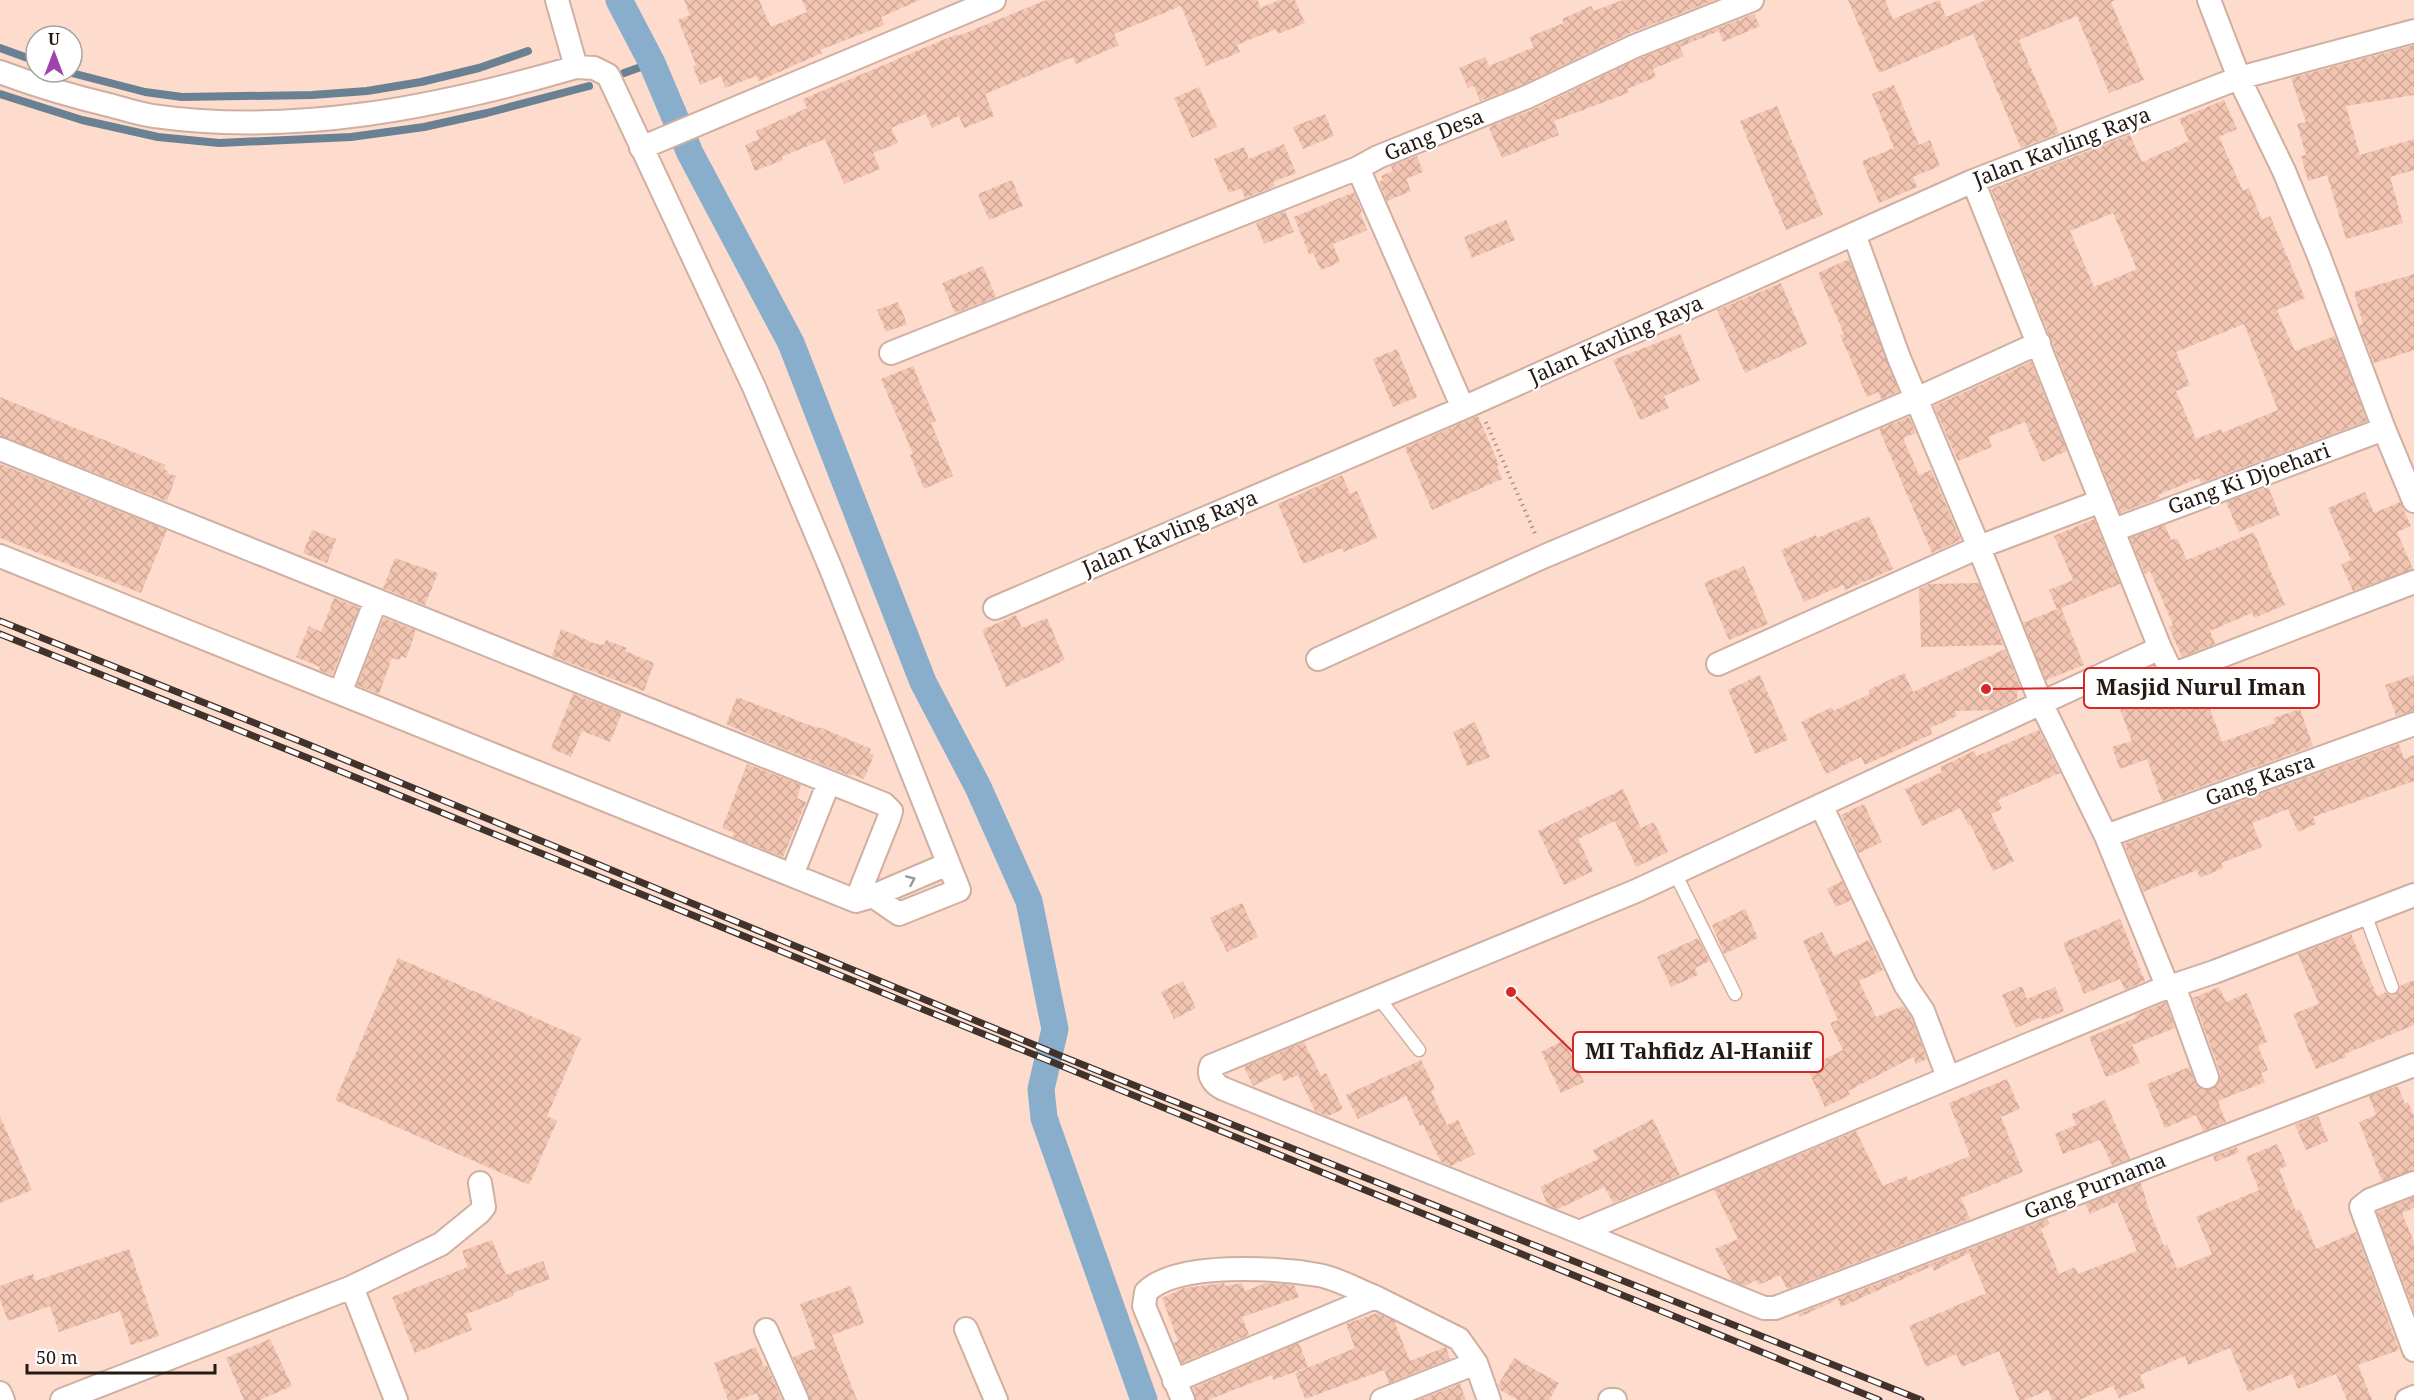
<svg xmlns="http://www.w3.org/2000/svg" width="2414" height="1400" viewBox="0 0 2414 1400" font-family="'Noto Serif',serif">
<defs>
<pattern id="building-cross-hatch" width="8" height="8" patternUnits="userSpaceOnUse" patternTransform="scale(1.5)"><rect width="8" height="8" fill="#f2c4b1"/><path d="M0 0l8 8M0 8l8-8" fill="none" stroke="#cfa897"/></pattern>
</defs>
<rect width="100%" height="100%" fill="#fedccd"/>
<g fill="none" stroke-linecap="round" stroke-linejoin="round">
<!-- stream -->
<path stroke="#6a8194" stroke-width="8" d="M 0,48 L 36,61
M 68,72 L 145,92 L 182,97 L 312,95 L 367,91 L 421,82 L 479,68 L 528,51
M 624,73 L 652,63
M 0,94 L 82,120 L 158,137 L 219,143 L 351,137 L 424,127 L 487,113 L 589,86"/>
<!-- canal -->
<path stroke="#88aecb" stroke-width="27" d="M 619,0 L 652,63 L 690,153 L 791,343 L 923,682 L 978,787 L 1029,901 L 1055,1029 L 1041,1089 L 1044,1118 L 1144,1400"/>
</g>
<!-- building -->
<path fill="url(#building-cross-hatch)" fill-rule="evenodd" d="M 684,0 L 759,0 L 771,27 L 807,12 L 802,0 L 920,0 L 881,17 L 884,25 L 820,50 L 822,53 L 797,64 L 759,81 L 756,76 L 725,88 L 721,76 L 700,85 L 693,66 L 696,65 L 678,20 L 690,15 Z
M 1046,0 L 1258,0 L 1260,8 L 1280,0 L 1295,0 L 1305,23 L 1278,34 L 1276,29 L 1237,45 L 1240,52 L 1206,66 L 1181,6 L 1114,34 L 1119,45 L 1076,64 L 1073,57 L 985,94 L 994,116 L 964,128 L 959,116 L 932,128 L 926,114 L 891,128 L 898,143 L 873,153 L 880,169 L 844,184 L 825,139 L 781,157 L 783,160 L 755,171 L 745,145 L 759,139 L 756,131 L 807,108 L 803,99 L 957,34 L 958,36 Z
M 1623,0 L 1715,0 L 1630,33 L 1522,85 L 1480,101 L 1474,86 L 1468,88 L 1459,68 L 1485,57 L 1489,66 L 1534,47 L 1529,37 L 1564,23 L 1562,19 L 1591,6 L 1594,11 Z
M 1848,0 L 1885,0 L 1893,19 L 1939,0 L 1946,17 L 1986,0 L 2115,0 L 2111,2 L 2144,80 L 2109,93 L 2077,16 L 2019,40 L 2059,133 L 2021,148 L 1973,34 L 1879,73 Z
M 1754,14 L 1760,26 L 1723,42 L 1719,31 L 1680,47 L 1684,56 L 1653,69 L 1656,77 L 1627,89 L 1628,93 L 1554,121 L 1559,135 L 1502,158 L 1489,128 L 1491,126 L 1532,110 L 1640,58 Z
M 2414,45 L 2414,95 L 2346,106 L 2360,155 L 2414,139 L 2414,170 L 2390,177 L 2403,223 L 2346,239 L 2327,175 L 2308,181 L 2301,156 L 2306,155 L 2297,124 L 2306,122 L 2291,78 Z
M 1894,85 L 1919,145 L 1930,140 L 1940,166 L 1913,177 L 1917,187 L 1879,203 L 1862,161 L 1894,148 L 1872,94 Z
M 1199,87 L 1217,127 L 1192,138 L 1174,98 Z
M 2224,100 L 2237,129 L 2219,137 L 2243,191 L 2249,188 L 2262,220 L 2270,216 L 2305,298 L 2277,310 L 2295,351 L 2335,336 L 2367,421 L 2201,483 L 2199,478 L 2158,495 L 2160,498 L 2120,513 L 1991,189 L 2130,135 L 2142,162 L 2189,141 L 2179,119 ZM 2113,213 L 2137,269 L 2094,287 L 2070,231 ZM 2244,324 L 2278,410 L 2222,433 L 2221,429 L 2196,439 L 2176,391 L 2190,385 L 2176,352 Z
M 1777,106 L 1823,215 L 1786,230 L 1740,121 Z
M 1325,114 L 1334,136 L 1303,149 L 1293,127 Z
M 1284,144 L 1296,173 L 1273,182 L 1275,186 L 1245,198 L 1241,188 L 1229,193 L 1214,159 L 1244,147 L 1249,159 Z
M 1417,156 L 1423,172 L 1406,179 L 1411,191 L 1387,201 L 1379,182 L 1383,180 L 1381,176 L 1393,171 L 1391,166 Z
M 1012,180 L 1023,206 L 989,220 L 978,194 Z
M 1354,192 L 1362,212 L 1360,213 L 1367,230 L 1333,244 L 1340,262 L 1321,270 L 1313,253 L 1309,254 L 1294,217 Z
M 1285,211 L 1294,232 L 1264,244 L 1256,223 Z
M 1506,220 L 1515,240 L 1472,258 L 1464,237 Z
M 1849,259 L 1899,392 L 1881,399 L 1878,392 L 1867,397 L 1840,335 L 1844,334 L 1818,273 Z
M 983,266 L 996,297 L 955,313 L 942,283 Z
M 2414,274 L 2414,350 L 2374,363 L 2359,325 L 2363,324 L 2354,292 Z
M 1781,283 L 1807,344 L 1745,373 L 1717,310 Z
M 898,302 L 907,324 L 886,332 L 877,310 Z
M 1680,334 L 1700,381 L 1664,396 L 1669,408 L 1640,420 L 1613,360 Z
M 1397,349 L 1417,397 L 1393,407 L 1373,359 Z
M 2031,362 L 2067,451 L 2042,462 L 2025,422 L 1988,437 L 1992,447 L 1958,461 L 1934,406 Z
M 913,366 L 936,421 L 931,423 L 953,476 L 924,489 L 910,455 L 913,454 L 881,379 Z
M 0,397 L 165,465 L 164,469 L 168,471 L 167,473 L 176,476 L 167,501 L 0,436 Z
M 1478,416 L 1499,465 L 1497,466 L 1502,479 L 1432,510 L 1405,448 Z
M 1909,417 L 1916,433 L 1903,438 L 1919,475 L 1931,470 L 1961,540 L 1932,553 L 1879,429 Z
M 0,464 L 167,530 L 141,593 L 0,538 Z
M 1342,475 L 1350,494 L 1357,491 L 1377,538 L 1344,552 L 1342,548 L 1303,564 L 1278,504 Z
M 2268,487 L 2280,515 L 2239,532 L 2226,502 Z
M 2365,492 L 2374,513 L 2400,502 L 2411,526 L 2397,532 L 2413,569 L 2353,591 L 2341,564 L 2351,560 L 2328,508 Z
M 1869,516 L 1893,569 L 1845,590 L 1843,585 L 1804,602 L 1781,550 L 1816,535 L 1817,538 Z
M 2094,519 L 2120,584 L 2061,608 L 2084,665 L 2046,680 L 2023,623 L 2057,609 L 2049,590 L 2073,580 L 2054,536 Z
M 2165,525 L 2171,540 L 2177,538 L 2187,560 L 2254,532 L 2285,605 L 2254,618 L 2252,613 L 2210,631 L 2215,644 L 2182,657 L 2169,627 L 2173,625 L 2150,571 L 2145,574 L 2130,538 Z
M 312,530 L 336,539 L 327,563 L 303,553 Z
M 395,558 L 438,573 L 425,605 L 383,588 Z
M 1744,566 L 1768,624 L 1729,640 L 1704,583 Z
M 1979,583 L 2003,645 L 1921,647 L 1919,589 L 1929,584 Z
M 334,598 L 359,608 L 332,675 L 319,670 L 320,667 L 296,657 L 309,626 L 321,632 Z
M 1016,615 L 1022,628 L 1047,618 L 1065,660 L 1006,687 L 982,630 Z
M 384,618 L 415,630 L 415,634 L 406,658 L 401,656 L 400,660 L 392,658 L 379,694 L 357,685 Z
M 561,629 L 596,644 L 604,645 L 606,640 L 627,648 L 625,651 L 654,663 L 644,691 L 552,656 Z
M 2005,649 L 2021,690 L 2017,692 L 2017,699 L 1995,710 L 1955,711 L 1957,716 L 1930,728 L 1932,734 L 1865,765 L 1861,757 L 1826,774 L 1801,722 L 1832,707 L 1833,711 L 1870,694 L 1868,690 L 1904,673 L 1913,692 Z
M 1760,675 L 1788,740 L 1755,754 L 1728,690 Z
M 2158,675 L 2176,686 L 2199,679 L 2222,742 L 2275,723 L 2273,718 L 2300,709 L 2313,746 L 2162,801 L 2147,759 L 2120,769 L 2112,747 L 2132,741 L 2113,691 Z
M 2414,675 L 2414,711 L 2396,716 L 2385,685 Z
M 573,694 L 622,713 L 610,742 L 582,731 L 571,757 L 551,748 Z
M 737,697 L 814,727 L 822,728 L 871,749 L 869,753 L 874,755 L 864,779 L 852,774 L 851,776 L 757,738 L 726,724 Z
M 1475,722 L 1490,757 L 1467,766 L 1453,732 Z
M 2039,730 L 2060,773 L 1998,800 L 2002,809 L 1991,814 L 2014,861 L 1993,871 L 1970,824 L 1968,825 L 1960,808 L 1922,826 L 1905,789 L 1942,772 L 1940,767 L 1974,751 L 1977,756 Z
M 2399,744 L 2404,759 L 2414,755 L 2414,781 L 2313,817 L 2316,824 L 2298,832 L 2288,809 L 2252,823 L 2262,847 L 2221,863 L 2223,868 L 2200,878 L 2197,870 L 2143,892 L 2124,844 Z
M 747,764 L 801,785 L 797,798 L 806,802 L 783,857 L 732,837 L 734,833 L 722,828 Z
M 1623,789 L 1641,828 L 1654,822 L 1668,852 L 1636,867 L 1615,821 L 1578,839 L 1593,871 L 1564,885 L 1538,831 Z
M 1864,804 L 1882,842 L 1859,853 L 1841,815 Z
M 1842,881 L 1851,900 L 1836,907 L 1827,889 Z
M 1242,903 L 1258,937 L 1227,952 L 1210,918 Z
M 1745,909 L 1758,938 L 1724,954 L 1712,925 Z
M 2120,919 L 2145,981 L 2125,990 L 2120,979 L 2084,994 L 2063,943 Z
M 1822,932 L 1834,956 L 1869,940 L 1883,970 L 1859,981 L 1876,1017 L 1903,1006 L 1911,1017 L 1927,1059 L 1916,1064 L 1913,1057 L 1848,1091 L 1850,1095 L 1825,1107 L 1807,1068 L 1843,1050 L 1830,1023 L 1838,1020 L 1803,941 Z
M 2351,934 L 2377,996 L 2386,992 L 2390,995 L 2395,994 L 2400,986 L 2414,980 L 2414,1025 L 2345,1054 L 2346,1057 L 2316,1069 L 2293,1014 L 2319,1004 L 2298,954 Z
M 1698,938 L 1710,961 L 1695,968 L 1698,975 L 1671,987 L 1657,957 Z
M 398,958 L 581,1038 L 547,1116 L 557,1121 L 529,1185 L 335,1100 Z
M 1183,981 L 1196,1008 L 1174,1019 L 1161,992 Z
M 2022,986 L 2027,999 L 2055,987 L 2064,1011 L 2042,1020 L 2041,1017 L 2016,1028 L 2002,995 Z
M 2219,987 L 2226,1002 L 2247,993 L 2267,1042 L 2258,1046 L 2268,1070 L 2261,1073 L 2265,1082 L 2218,1101 L 2226,1122 L 2203,1131 L 2196,1115 L 2165,1128 L 2147,1084 L 2189,1067 L 2195,1082 L 2204,1090 L 2212,1089 L 2220,1080 L 2220,1072 L 2193,998 Z
M 2166,1002 L 2175,1028 L 2132,1045 L 2140,1063 L 2106,1077 L 2089,1037 L 2136,1018 L 2135,1015 Z
M 1564,1040 L 1584,1082 L 1561,1093 L 1541,1052 Z
M 1304,1042 L 1321,1076 L 1326,1073 L 1343,1109 L 1328,1116 L 1315,1111 L 1298,1075 L 1284,1081 L 1280,1073 L 1253,1086 L 1244,1067 Z
M 1421,1060 L 1435,1089 L 1431,1091 L 1447,1125 L 1458,1120 L 1475,1154 L 1451,1166 L 1441,1162 L 1423,1125 L 1420,1126 L 1406,1096 L 1358,1119 L 1346,1095 Z
M 2007,1079 L 2020,1109 L 2001,1117 L 2023,1172 L 1961,1198 L 1970,1219 L 1787,1289 L 1780,1275 L 1759,1285 L 1756,1280 L 1745,1286 L 1732,1281 L 1715,1249 L 1738,1239 L 1714,1190 L 1856,1131 L 1883,1186 L 1906,1176 L 1909,1181 L 1970,1156 L 1949,1103 Z
M 2398,1086 L 2405,1104 L 2408,1102 L 2414,1116 L 2414,1170 L 2382,1181 L 2359,1122 L 2376,1115 L 2369,1096 Z
M 2105,1100 L 2130,1159 L 2112,1165 L 2100,1140 L 2063,1154 L 2055,1134 L 2076,1125 L 2071,1114 Z
M 0,1116 L 32,1190 L 0,1203 Z
M 2318,1116 L 2328,1141 L 2306,1150 L 2295,1125 Z
M 1653,1119 L 1680,1175 L 1613,1203 L 1604,1187 L 1558,1209 L 1548,1205 L 1540,1187 L 1598,1159 L 1593,1150 Z
M 2277,1144 L 2287,1166 L 2279,1169 L 2296,1211 L 2300,1209 L 2316,1249 L 2356,1232 L 2399,1350 L 2358,1365 L 2372,1400 L 2347,1400 L 2336,1374 L 2298,1389 L 2292,1374 L 2248,1392 L 2230,1348 L 2188,1365 L 2185,1356 L 2140,1375 L 2145,1388 L 2119,1398 L 2113,1386 L 2079,1400 L 2052,1400 L 2048,1390 L 2025,1400 L 2019,1400 L 1999,1351 L 1962,1367 L 1956,1354 L 1926,1367 L 1909,1326 L 1986,1293 L 1969,1253 L 1934,1271 L 1932,1266 L 1841,1307 L 1838,1299 L 1800,1317 L 1798,1314 L 2047,1219 L 2050,1224 L 2041,1229 L 2059,1274 L 2075,1267 L 2078,1274 L 2137,1251 L 2117,1202 L 2090,1214 L 2085,1204 L 2141,1183 L 2149,1210 L 2164,1246 L 2167,1244 L 2177,1269 L 2212,1254 L 2196,1217 L 2259,1190 L 2246,1157 Z
M 2237,1147 L 2239,1152 L 2215,1162 L 2213,1156 Z
M 2414,1197 L 2414,1208 L 2402,1213 L 2414,1242 L 2414,1311 L 2377,1212 Z
M 492,1240 L 506,1275 L 543,1261 L 550,1279 L 513,1293 L 514,1296 L 466,1314 L 472,1330 L 415,1353 L 392,1297 L 468,1267 L 462,1251 Z
M 129,1249 L 159,1336 L 131,1345 L 120,1311 L 59,1332 L 50,1306 L 8,1321 L 0,1300 L 0,1286 L 33,1274 L 35,1281 Z
M 1224,1283 L 1225,1286 L 1242,1283 L 1245,1291 L 1266,1283 L 1294,1285 L 1299,1297 L 1242,1317 L 1249,1335 L 1182,1363 L 1174,1343 L 1178,1341 L 1162,1298 L 1184,1288 Z
M 851,1286 L 864,1323 L 832,1335 L 857,1400 L 810,1400 L 793,1357 L 816,1348 L 800,1304 Z
M 1377,1313 L 1394,1321 L 1410,1361 L 1446,1347 L 1450,1359 L 1389,1383 L 1384,1370 L 1305,1399 L 1295,1373 L 1355,1348 L 1346,1324 Z
M 270,1339 L 292,1386 L 260,1400 L 244,1400 L 226,1358 Z
M 1299,1343 L 1308,1367 L 1273,1380 L 1272,1375 L 1208,1400 L 1196,1400 L 1193,1388 Z
M 756,1347 L 764,1367 L 767,1366 L 782,1400 L 759,1400 L 757,1393 L 737,1400 L 728,1400 L 714,1363 Z
M 1514,1358 L 1559,1383 L 1549,1400 L 1518,1400 L 1500,1390 L 1498,1385 Z
M 1460,1384 L 1466,1400 L 1419,1400 Z"/>
<g fill="none" stroke-linecap="round" stroke-linejoin="round">
<defs>
<path id="service" d="M 1675,873 L 1735,994
M 2365,914 L 2392,987
M 1378,997 L 1419,1050"/>
<path id="minor" d="M 557,0 L 576,67
M 2209,0 L 2239,78 L 2284,171 L 2319,256 L 2384,429 L 2414,501
M 0,72 C 37,86 75,97 113,106 C 127,110 140,114 153,116 C 296,136 439,107 576,67 L 594,68 L 608,75 L 754,387 L 831,569 L 959,890 L 899,914 L 873,896
M 641,148 L 994,0
M 1358,168 L 1463,408
M 1854,234 L 1899,358 L 1977,543 L 2041,703 L 2106,836 L 2168,988
M 891,353 L 1358,168 L 1378,157 L 1527,97 L 1635,46 L 1752,0
M 0,449 L 884,804 L 891,811 L 889,818 L 856,901
M 2101,501 L 2160,648 L 2169,667 L 2177,673 L 2414,582
M 2114,530 L 2384,429
M 0,556 L 856,901 L 873,896 L 948,864
M 995,608 L 1463,408 L 1973,181 L 2239,78 L 2414,31
M 1318,659 L 1545,556 L 1916,399 L 2039,343
M 1718,664 L 1979,547 L 2101,501 L 1973,181
M 340,693 L 376,600
M 1821,805 L 1906,986 L 1923,1011 L 1948,1077
M 2106,836 L 2414,724
M 792,875 L 829,782
M 2414,895 L 2214,972 L 2157,991 L 1579,1232 L 1754,1304 L 1764,1308 L 1775,1308 L 2414,1065
M 2174,986 L 2207,1077
M 2414,1183 L 2370,1200 L 2361,1207 L 2414,1350
M 1579,1232 L 1224,1089 C 1215,1085 1207,1076 1211,1066 L 1636,891 L 2160,648
M 352,1287 L 396,1400
M 966,1329 L 996,1400
M 766,1330 L 797,1400
M 1174,1381 L 1375,1297 L 1459,1339 L 1476,1363 L 1489,1400
M 0,1393 L 3,1400
M 62,1400 L 352,1287 L 441,1244 L 479,1213 L 484,1207 L 480,1183
M 1183,1400 L 1144,1306 L 1146,1292 C 1177,1261 1277,1268 1318,1275 C 1337,1278 1357,1290 1375,1297
M 1382,1400 L 1476,1363
M 1610,1400 L 1615,1400
M 2407,1400 L 2414,1397"/>
</defs>
<!-- service casing -->
<use href="#service" stroke="#d0afa1" stroke-width="15"/>
<!-- minor casing -->
<use href="#minor" stroke="#d0afa1" stroke-width="26"/>
<!-- path -->
<path stroke="#ab9286" stroke-width="4" stroke-dasharray="1.5 4.5" stroke-linecap="butt" d="M 1486,422 L 1536,536"/>
<!-- service -->
<use href="#service" stroke="#fff" stroke-width="12"/>
<!-- minor -->
<use href="#minor" stroke="#fff" stroke-width="22"/>
<defs>
<path id="rail" d="M 0,621 L 302,742 L 1066,1058 L 1921,1400
M 0,634 L 308,758 L 1879,1400"/>
</defs>
<!-- rail casing -->
<use href="#rail" stroke="#41332c" stroke-width="7"/>
<!-- rail -->
<use href="#rail" stroke="#fff" stroke-width="4.5" stroke-dasharray="14" stroke-linecap="butt"/>
</g>
<!-- one-way arrows -->
<defs><path id="oneway-chevron" d="M-2-3.5L2.5 0L-2 3.5" fill="none" stroke-width="1.6" stroke-linecap="round" stroke-linejoin="round" transform="scale(1.5)"/></defs>
<use stroke="#9c9895" href="#oneway-chevron" transform="translate(911 880) rotate(-24)"/>
<g text-anchor="middle" stroke-width="4.5" stroke-linejoin="round" paint-order="stroke">
<!-- street labels -->
<g font-size="21" fill="#241913" stroke="#fff">
<text transform="translate(1434 135) rotate(-22)" y="7">Gang Desa</text>
<text transform="translate(2062 147) rotate(-21)" y="7">Jalan Kavling Raya</text>
<text transform="translate(1616 340) rotate(-24)" y="7">Jalan Kavling Raya</text>
<text transform="translate(2249 479) rotate(-20)" y="7">Gang Ki Djoehari</text>
<text transform="translate(1170 533) rotate(-23)" y="7">Jalan Kavling Raya</text>
<text transform="translate(2260 780) rotate(-20)" y="7">Gang Kasra</text>
<text transform="translate(2095 1186) rotate(-21)" y="7">Gang Purnama</text>
</g>
</g>
<!-- callouts -->
<path fill="none" stroke="#d62828" stroke-width="2" d="M1986 689L2084 688M1511 992L1573 1052"/>
<g fill="#d62828" stroke="#fff" stroke-width="2">
<circle cx="1986" cy="689" r="6"/>
<circle cx="1511" cy="992" r="6"/>
</g>
<g fill="#fff" stroke="#d62828" stroke-width="2">
<rect x="2084" y="668" width="235" height="40" rx="6"/>
<rect x="1573" y="1032" width="250" height="40" rx="6"/>
</g>
<g font-size="22" text-anchor="middle" font-weight="bold" fill="#241913">
<text x="2201" y="695">Masjid Nurul Iman</text>
<text x="1698" y="1059">MI Tahfidz Al-Haniif</text>
</g>
<!-- north arrow -->
<g transform="translate(54 54)"><circle r="28" fill="#ffffff" stroke="#a7a3a1" stroke-width="1.5"/>
<path d="M0-4.5L10 22L0 15L-10 22Z" fill="#a142ab"/>
<text y="-9" font-size="16" font-weight="bold" text-anchor="middle" fill="#241913">U</text>
</g>
<!-- scale -->
<path d="M27 1364v9h188v-9" fill="none" stroke="#241913" stroke-width="3"/>
<text x="36" y="1364" font-size="18" fill="#241913" stroke="#ffffff" stroke-width="4.5" paint-order="stroke">50 m</text>
</svg>
